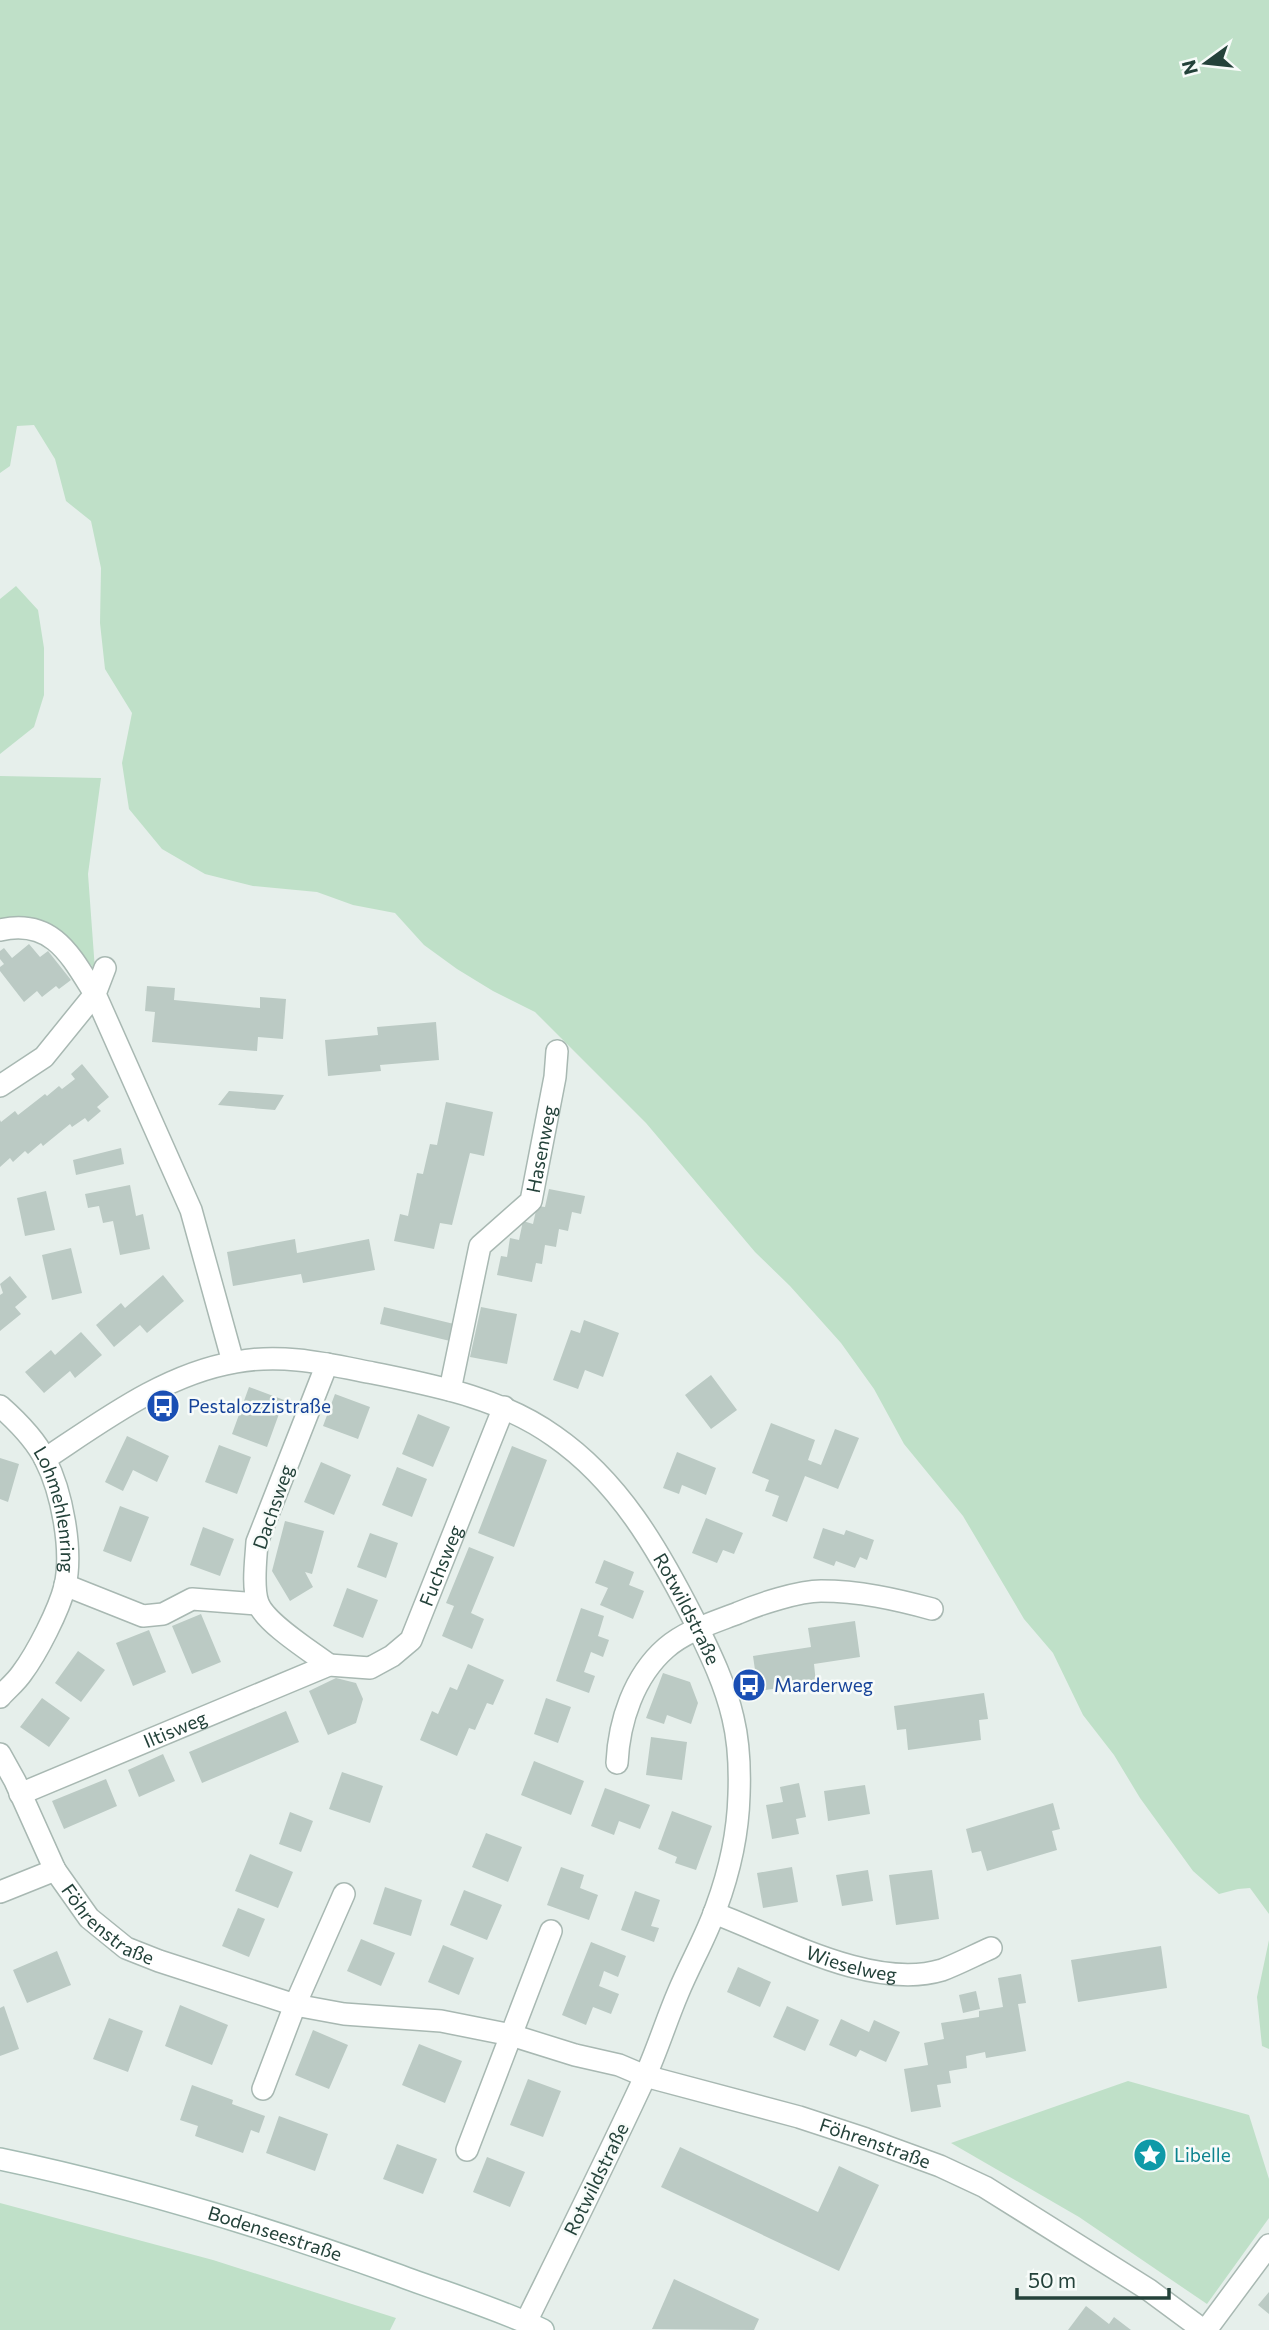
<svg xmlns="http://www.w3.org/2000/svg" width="1269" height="2330" viewBox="0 0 1269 2330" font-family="Commissioner,sans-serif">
<rect width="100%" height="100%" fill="#e6efeb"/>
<!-- green -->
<path fill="#bfe0c8" d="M 0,0 L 1269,0 L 1269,1914 L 1250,1888 L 1238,1889 L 1219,1894 L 1193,1871 L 1140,1798 L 1114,1755 L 1083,1715 L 1053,1653 L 1024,1619 L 963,1516 L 904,1444 L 874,1389 L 841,1343 L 790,1286 L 755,1252 L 646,1123 L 535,1012 L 493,991 L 457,969 L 424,945 L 395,913 L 353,905 L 317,892 L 253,886 L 205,874 L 162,849 L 129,809 L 122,763 L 132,713 L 105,669 L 100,623 L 101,568 L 91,521 L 66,501 L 55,459 L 34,425 L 17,426 L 10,466 L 0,473 Z
M 16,586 L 38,610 L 44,648 L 44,695 L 34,727 L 0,754 L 0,599 Z
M 0,776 L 101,778 L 88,874 L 95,970 C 65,931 51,915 0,922 Z
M 1269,1940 L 1269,2049 L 1262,2046 L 1257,1997 Z
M 1128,2081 L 1249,2115 L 1269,2179 L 1269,2218 L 1207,2304 L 1079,2217 L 951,2143 Z
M 0,2203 L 213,2260 L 396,2318 L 390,2330 L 0,2330 Z"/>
<!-- building -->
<path fill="#bbcac4" d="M 29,944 L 40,957 L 48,951 L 71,980 L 59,989 L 56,986 L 42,997 L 37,991 L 24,1002 L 0,971 L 0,967 L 4,964 L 0,959 L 0,951 L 4,948 L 12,958 Z
M 147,986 L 175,988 L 174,1000 L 260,1008 L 260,997 L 286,999 L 283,1039 L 258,1037 L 257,1051 L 152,1042 L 155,1012 L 145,1011 Z
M 436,1022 L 439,1060 L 380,1065 L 381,1071 L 328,1076 L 325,1040 L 378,1035 L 377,1027 Z
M 82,1064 L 109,1097 L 97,1107 L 101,1111 L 88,1122 L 85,1118 L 72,1127 L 70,1124 L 43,1146 L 41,1143 L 28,1154 L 25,1151 L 13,1162 L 10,1158 L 0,1167 L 0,1120 L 1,1122 L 15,1111 L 18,1115 L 45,1094 L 47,1096 L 59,1086 L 62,1089 L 75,1079 L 71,1074 Z
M 229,1091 L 284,1095 L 275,1110 L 218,1105 Z
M 446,1102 L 493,1112 L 484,1156 L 470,1153 L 452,1225 L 440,1223 L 434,1249 L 394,1241 L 400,1214 L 408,1216 L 417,1173 L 423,1174 L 430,1144 L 437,1145 Z
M 121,1148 L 124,1164 L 76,1175 L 73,1160 Z
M 130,1185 L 136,1216 L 143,1214 L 150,1249 L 120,1255 L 113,1221 L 103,1223 L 99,1206 L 88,1208 L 85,1194 Z
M 549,1189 L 585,1196 L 581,1214 L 572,1212 L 568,1231 L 559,1229 L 556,1247 L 545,1245 L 542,1264 L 536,1263 L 532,1282 L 497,1275 L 501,1256 L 507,1257 L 510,1238 L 519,1240 L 523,1221 L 533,1224 L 537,1206 L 545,1207 Z
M 46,1191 L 55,1230 L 25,1236 L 17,1198 Z
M 295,1239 L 297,1253 L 369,1239 L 375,1270 L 303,1283 L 301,1274 L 233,1286 L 227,1252 Z
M 71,1248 L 82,1293 L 52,1300 L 42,1255 Z
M 163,1275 L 184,1301 L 147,1333 L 140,1325 L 114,1347 L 96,1325 L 121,1303 L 125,1308 Z
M 10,1276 L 27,1297 L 15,1307 L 21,1314 L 0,1331 L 0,1295 L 3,1293 L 0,1284 Z
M 384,1307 L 454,1324 L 450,1341 L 380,1324 Z
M 481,1307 L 517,1314 L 507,1364 L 470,1357 Z
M 584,1320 L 619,1333 L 603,1377 L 585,1370 L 578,1389 L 553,1380 L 571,1330 L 580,1333 Z
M 81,1332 L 102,1355 L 75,1378 L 70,1371 L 44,1393 L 25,1372 L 51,1350 L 55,1355 Z
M 711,1375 L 737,1410 L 711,1429 L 685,1395 Z
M 249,1387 L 284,1400 L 267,1447 L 232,1434 Z
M 335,1394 L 370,1407 L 358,1439 L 323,1426 Z
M 418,1414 L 450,1427 L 433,1467 L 402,1454 Z
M 771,1423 L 815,1440 L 808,1460 L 821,1465 L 835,1429 L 859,1438 L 838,1489 L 805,1476 L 787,1522 L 772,1516 L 779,1496 L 765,1491 L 769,1480 L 752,1473 Z
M 127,1436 L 169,1456 L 157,1482 L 133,1470 L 123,1491 L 105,1482 Z
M 219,1445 L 251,1457 L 237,1494 L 205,1482 Z
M 512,1446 L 547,1460 L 514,1547 L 478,1533 Z
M 677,1452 L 716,1468 L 706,1495 L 682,1485 L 679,1494 L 663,1488 Z
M 0,1458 L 19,1464 L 8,1502 L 0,1499 Z
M 321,1462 L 351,1475 L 334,1515 L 304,1502 Z
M 397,1467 L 427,1479 L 412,1517 L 382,1505 Z
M 120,1506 L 149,1517 L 131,1562 L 103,1551 Z
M 706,1518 L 743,1533 L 734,1554 L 723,1550 L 717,1563 L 692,1553 Z
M 285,1521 L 324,1531 L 312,1574 L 305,1572 L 313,1587 L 290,1601 L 272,1571 Z
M 203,1527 L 234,1539 L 220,1576 L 190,1565 Z
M 823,1528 L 844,1535 L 846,1530 L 874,1540 L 867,1560 L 860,1557 L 855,1568 L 836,1561 L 834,1566 L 813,1558 Z
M 370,1533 L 398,1543 L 386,1578 L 357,1567 Z
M 469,1547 L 494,1557 L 471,1613 L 484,1619 L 472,1649 L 442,1636 L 454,1606 L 446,1603 Z
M 604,1560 L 634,1572 L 629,1585 L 644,1591 L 633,1619 L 600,1605 L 608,1588 L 595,1583 Z
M 347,1588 L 378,1600 L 363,1638 L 333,1626 Z
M 581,1608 L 604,1616 L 598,1636 L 609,1640 L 603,1657 L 591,1652 L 584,1672 L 595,1676 L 589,1693 L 556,1681 Z
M 201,1614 L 221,1662 L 192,1674 L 172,1626 Z
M 855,1621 L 860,1657 L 814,1664 L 816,1683 L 758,1691 L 753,1656 L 811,1647 L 808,1628 Z
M 149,1630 L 166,1672 L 133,1686 L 116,1643 Z
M 78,1651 L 105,1670 L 81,1702 L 55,1683 Z
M 468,1664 L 504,1680 L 493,1705 L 487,1703 L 475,1730 L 469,1728 L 457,1756 L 420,1740 L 432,1711 L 438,1714 L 450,1687 L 457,1690 Z
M 663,1673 L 690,1682 L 698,1703 L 691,1724 L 667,1715 L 664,1724 L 646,1718 Z
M 336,1678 L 356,1683 L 363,1699 L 356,1723 L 328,1735 L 309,1691 Z
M 984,1693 L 988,1719 L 979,1720 L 981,1740 L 908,1750 L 906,1729 L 897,1730 L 894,1706 Z
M 42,1698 L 70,1718 L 49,1747 L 20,1727 Z
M 546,1698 L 571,1707 L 558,1743 L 534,1734 Z
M 286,1711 L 299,1742 L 202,1783 L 189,1752 Z
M 651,1737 L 687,1742 L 682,1780 L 646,1775 Z
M 163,1754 L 175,1781 L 139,1797 L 128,1770 Z
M 534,1761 L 584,1781 L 571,1815 L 521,1795 Z
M 342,1772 L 383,1786 L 370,1823 L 329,1809 Z
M 106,1779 L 117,1806 L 64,1829 L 52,1801 Z
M 799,1783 L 806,1817 L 796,1819 L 799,1834 L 772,1839 L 766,1805 L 783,1802 L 780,1787 Z
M 865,1785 L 870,1814 L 828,1821 L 824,1791 Z
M 605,1788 L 650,1805 L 640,1829 L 619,1821 L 614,1835 L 591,1826 Z
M 1053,1803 L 1060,1829 L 1052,1831 L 1057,1850 L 987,1871 L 981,1851 L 972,1853 L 966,1829 Z
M 672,1811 L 712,1826 L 696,1870 L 675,1863 L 677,1857 L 658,1849 Z
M 290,1812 L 313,1821 L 301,1852 L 279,1844 Z
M 486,1833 L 522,1847 L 508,1882 L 472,1867 Z
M 250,1854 L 293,1872 L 278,1908 L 235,1891 Z
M 561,1867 L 584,1875 L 580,1888 L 598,1895 L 589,1920 L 547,1905 Z
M 792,1867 L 798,1902 L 763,1908 L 757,1873 Z
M 868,1870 L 873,1901 L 842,1906 L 836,1875 Z
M 932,1870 L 939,1919 L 896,1925 L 889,1875 Z
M 385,1887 L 422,1900 L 411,1936 L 373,1924 Z
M 464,1890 L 502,1905 L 487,1940 L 450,1925 Z
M 635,1891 L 660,1900 L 651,1926 L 659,1928 L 654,1942 L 621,1930 Z
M 238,1908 L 265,1919 L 249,1957 L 222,1946 Z
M 361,1939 L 395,1953 L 381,1986 L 347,1971 Z
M 591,1942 L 626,1956 L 618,1977 L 604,1971 L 599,1986 L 619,1994 L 611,2014 L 593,2007 L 586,2025 L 562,2015 Z
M 443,1945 L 474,1958 L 459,1995 L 428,1982 Z
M 1161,1946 L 1167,1988 L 1078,2002 L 1071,1960 Z
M 57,1951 L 71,1985 L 27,2003 L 13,1970 Z
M 738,1967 L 771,1982 L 760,2007 L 727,1992 Z
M 1021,1974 L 1026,2003 L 1018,2004 L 1026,2051 L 986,2058 L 985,2052 L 966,2056 L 967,2068 L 949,2071 L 951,2083 L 937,2085 L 941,2107 L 911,2112 L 904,2069 L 928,2065 L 924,2043 L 944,2039 L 941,2023 L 979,2017 L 979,2011 L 1003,2007 L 998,1978 Z
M 976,1991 L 980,2009 L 963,2013 L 959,1995 Z
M 180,2005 L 228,2025 L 212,2065 L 165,2046 Z
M 4,2006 L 19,2049 L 0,2056 L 0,2008 Z
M 787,2006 L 819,2020 L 805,2051 L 773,2037 Z
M 109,2018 L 143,2031 L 128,2072 L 93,2059 Z
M 841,2019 L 869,2032 L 874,2020 L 900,2032 L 886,2062 L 860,2050 L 856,2057 L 829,2045 Z
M 313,2030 L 348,2045 L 329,2089 L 295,2075 Z
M 419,2044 L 462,2061 L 445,2103 L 402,2085 Z
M 528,2079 L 561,2091 L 543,2137 L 510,2125 Z
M 192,2085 L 233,2100 L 232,2104 L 265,2116 L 259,2133 L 251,2130 L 243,2153 L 195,2136 L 198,2126 L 180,2120 Z
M 279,2116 L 328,2134 L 315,2171 L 266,2153 Z
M 397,2144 L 437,2159 L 423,2194 L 383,2179 Z
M 680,2147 L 818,2212 L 839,2166 L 879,2185 L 839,2271 L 661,2187 Z
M 487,2157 L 525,2172 L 510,2207 L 473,2192 Z
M 674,2279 L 759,2319 L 754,2330 L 652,2329 Z
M 1269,2292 L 1269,2314 L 1258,2305 Z
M 1086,2306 L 1109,2324 L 1114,2317 L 1131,2330 L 1068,2330 Z"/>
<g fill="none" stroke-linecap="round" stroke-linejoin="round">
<defs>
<g id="street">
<path d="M 0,930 C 53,918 71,956 95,994 L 44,1057 L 0,1086"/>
<path d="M 105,968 L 95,994 L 191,1210 L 233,1362"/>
<path d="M 327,1364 L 257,1542 C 256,1559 252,1587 258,1603 C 265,1623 312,1652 329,1665"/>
<path id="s1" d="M 450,1390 L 480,1246 L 531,1201 L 555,1077 L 557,1051"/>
<path id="s2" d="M 0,1406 C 17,1421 35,1439 45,1459 C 62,1492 73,1550 65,1586 C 59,1610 37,1653 22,1673 C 16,1682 7,1689 0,1697"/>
<path id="s3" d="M 45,1459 C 104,1420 165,1374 236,1362 C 283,1353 327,1364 373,1373 C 436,1386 501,1398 554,1436 C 619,1481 658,1549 693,1618 C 709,1651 725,1683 733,1718 C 739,1743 740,1769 739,1795 C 738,1832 729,1873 716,1908 C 706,1937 690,1964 678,1993 C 666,2021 657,2051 644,2079 C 606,2161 566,2241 526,2322"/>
<path d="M 65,1585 L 143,1616 L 163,1614 L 192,1599 L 258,1604"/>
<path id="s4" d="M 0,1754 L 15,1781 L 55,1870 L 89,1918 L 126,1948 L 159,1961 L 295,2005 L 344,2014 L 441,2021 L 511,2035 L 575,2055 L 619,2065 L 645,2076 L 799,2117 L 866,2139 L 940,2166 L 985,2187 L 1149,2290 L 1203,2330"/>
<path d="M 617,1763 C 619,1721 634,1676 666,1648 C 685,1631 715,1622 738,1613 C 759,1604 799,1591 821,1591 C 859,1591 895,1599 932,1609"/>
<path id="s5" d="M 20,1794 L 329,1665 L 370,1668 L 392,1656 L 411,1640 L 504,1407"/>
<path d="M 0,1892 L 55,1870"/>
<path id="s6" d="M 714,1913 C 778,1937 873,1991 942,1970 C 958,1964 975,1955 991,1948"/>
<path d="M 263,2089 L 295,2005 L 344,1894"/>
<path d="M 467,2150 L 551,1931"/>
<path d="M 1206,2330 L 1269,2245"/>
</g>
<g id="secondary">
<path id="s7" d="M 0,2159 C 135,2187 268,2228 398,2275 C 446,2293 496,2308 543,2330"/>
</g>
</defs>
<!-- street casing -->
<use href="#street" stroke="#a8b8b2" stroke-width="24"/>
<!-- secondary casing -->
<use href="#secondary" stroke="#a4bbb3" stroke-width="24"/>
<!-- street -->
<use href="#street" stroke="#fff" stroke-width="21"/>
<!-- secondary -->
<use href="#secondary" stroke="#fff" stroke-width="21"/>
</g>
<!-- icons -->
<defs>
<symbol id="bus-disc" viewBox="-11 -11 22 22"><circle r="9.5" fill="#1a4fb4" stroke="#f7fbf9"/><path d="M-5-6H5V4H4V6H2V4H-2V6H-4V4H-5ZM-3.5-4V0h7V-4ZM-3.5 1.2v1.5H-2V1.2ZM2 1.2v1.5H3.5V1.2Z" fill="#fff"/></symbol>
<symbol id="sight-disc" viewBox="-11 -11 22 22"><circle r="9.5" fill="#0f9aa8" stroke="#f7fbf9"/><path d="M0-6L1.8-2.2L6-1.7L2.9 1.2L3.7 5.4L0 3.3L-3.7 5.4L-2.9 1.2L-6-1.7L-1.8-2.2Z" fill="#fff"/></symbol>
</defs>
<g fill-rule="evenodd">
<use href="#bus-disc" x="144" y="1387" width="38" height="38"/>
<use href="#bus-disc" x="730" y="1666" width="38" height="38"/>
<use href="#sight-disc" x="1131" y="2136" width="38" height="38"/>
</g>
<g text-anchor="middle" stroke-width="5" stroke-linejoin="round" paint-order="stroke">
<!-- street labels -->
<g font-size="19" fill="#24423a" stroke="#f7fbf9">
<text dy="7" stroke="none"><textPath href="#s1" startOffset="268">Hasenweg</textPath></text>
<text transform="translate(273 1507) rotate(-71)" y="7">Dachsweg</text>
<text dy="7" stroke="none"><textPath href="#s2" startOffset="122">Lohmehlenring</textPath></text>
<text dy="7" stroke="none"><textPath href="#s5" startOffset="506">Fuchsweg</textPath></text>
<text dy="7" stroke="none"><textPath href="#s3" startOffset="768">Rotwildstraße</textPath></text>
<text dy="7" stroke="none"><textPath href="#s5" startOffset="168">Iltisweg</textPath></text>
<text dy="7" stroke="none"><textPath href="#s4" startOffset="206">Föhrenstraße</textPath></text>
<text dy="7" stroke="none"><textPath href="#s6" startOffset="147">Wieselweg</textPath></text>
<text dy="7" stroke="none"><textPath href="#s4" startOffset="1012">Föhrenstraße</textPath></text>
<text transform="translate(596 2179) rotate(-64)" y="7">Rotwildstraße</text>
<text dy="7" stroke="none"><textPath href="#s7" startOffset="285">Bodenseestraße</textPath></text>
</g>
<!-- transit labels -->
<g font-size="19" fill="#164399" stroke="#f7fbf9" text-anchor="start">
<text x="188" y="1413">Pestalozzistraße</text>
<text x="774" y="1692">Marderweg</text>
</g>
<!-- culture labels -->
<g font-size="19" fill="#0d838f" stroke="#f7fbf9" text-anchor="start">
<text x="1174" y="2162">Libelle</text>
</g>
</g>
<!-- north arrow -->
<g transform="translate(1206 63) rotate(255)" stroke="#f7fbf9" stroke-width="5" paint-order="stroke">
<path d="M0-5L12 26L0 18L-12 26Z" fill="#24423a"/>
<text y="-10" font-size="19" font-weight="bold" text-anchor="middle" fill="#24423a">N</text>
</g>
<!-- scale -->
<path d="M1017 2288v10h152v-10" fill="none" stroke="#24423a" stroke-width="3.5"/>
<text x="1028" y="2288" font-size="21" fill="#24423a" stroke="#f7fbf9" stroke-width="5" paint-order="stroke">50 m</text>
</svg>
